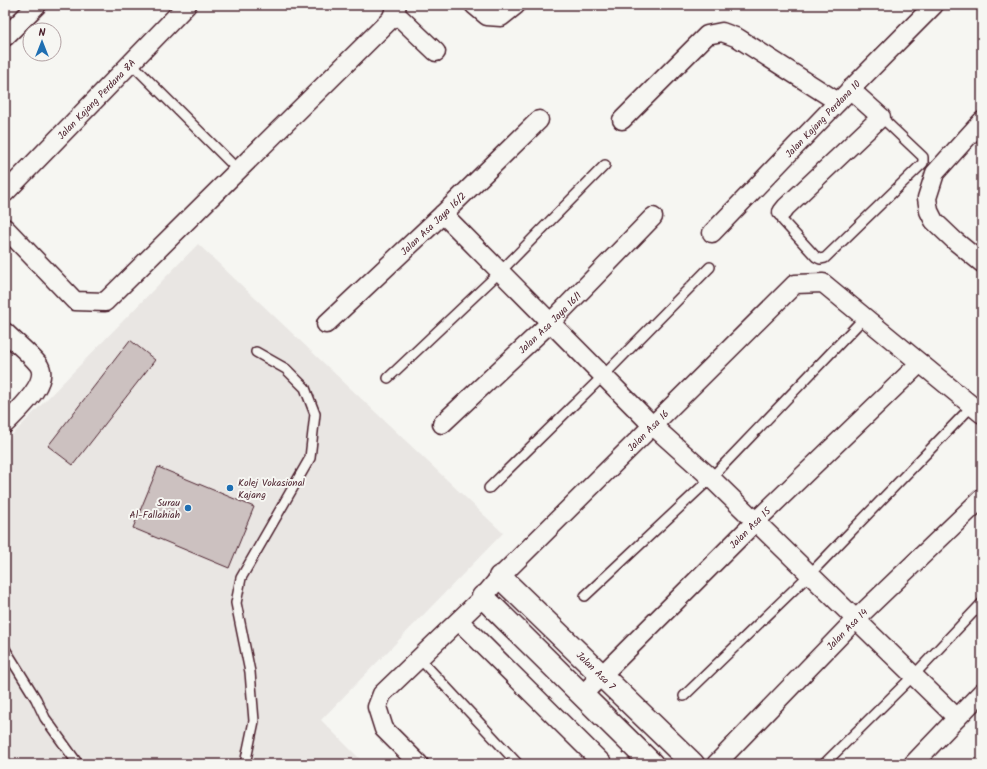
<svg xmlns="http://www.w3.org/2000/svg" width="987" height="769" viewBox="0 0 987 769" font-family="Kalam,sans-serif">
<rect width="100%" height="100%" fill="#f6f6f2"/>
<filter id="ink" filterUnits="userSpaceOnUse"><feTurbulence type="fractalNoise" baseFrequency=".025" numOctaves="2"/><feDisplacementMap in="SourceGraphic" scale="8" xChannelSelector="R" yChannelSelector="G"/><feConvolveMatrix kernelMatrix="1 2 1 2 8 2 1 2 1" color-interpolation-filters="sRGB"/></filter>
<g filter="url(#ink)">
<!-- built -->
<path fill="#e9e6e3" d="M 198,244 L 503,533 L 321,720 L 365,764 L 5,764 L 5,442 Z"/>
<!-- building -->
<path fill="#ccc1c0" stroke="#4a1f2b" d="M 130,340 L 155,360 L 73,465 L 48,446 Z
M 158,467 L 254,507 L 229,568 L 133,528 Z"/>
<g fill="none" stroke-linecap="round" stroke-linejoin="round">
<defs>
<path id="service" d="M 131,63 L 238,170
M 782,212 L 783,221 L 816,257 L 820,259 L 825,258 L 923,163 L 923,157 L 881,117
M 388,378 L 500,272 L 605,165
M 489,488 L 603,376 L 710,267
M 585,596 L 711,478 L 865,317
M 5,649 L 36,699 L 45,718 L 78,764
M 419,658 L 518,764
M 684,696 L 810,574 L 972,406
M 245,764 L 254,721 L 250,672 L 236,603 L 241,578 L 310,458 L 315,414 L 305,388 L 286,369 L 256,352
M 824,764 L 913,676 L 982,603"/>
<g id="minor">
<path d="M 474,5 L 487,16 L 501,17 L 516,5"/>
<path d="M 394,12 L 436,52"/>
<path d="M 5,37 L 37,5"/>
<path d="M 622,120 L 707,35 L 722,32 L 738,38 L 838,102"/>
<path d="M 982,121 L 935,173 L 927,198 L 929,211 L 934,221 L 955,241 L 982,263"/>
<path id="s1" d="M 5,193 L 187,5"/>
<path d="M 782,212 L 786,207 L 881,117 L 850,89"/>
<path d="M 443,214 L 652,425 L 711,478 L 957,718"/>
<path d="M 5,228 L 75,301 L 105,302 L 391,19 L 397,5"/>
<path id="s2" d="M 712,233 L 838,102 L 934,5"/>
<path id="s3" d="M 326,324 L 443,214 L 539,120"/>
<path d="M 5,332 C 16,343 29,353 38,364 C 52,382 16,412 5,424"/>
<path id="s4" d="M 442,424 L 551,322 L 653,217"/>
<path d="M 459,621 L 603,764"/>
<path id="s5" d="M 582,695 L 756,521 L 920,363"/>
<path id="s6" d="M 419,764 L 384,729 L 377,707 L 382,694 L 483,597 L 500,577 L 795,284 L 823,283 L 982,414"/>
<path id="s7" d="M 716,764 L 856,619 L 982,498"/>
<path d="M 913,764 L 982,692"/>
</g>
<g id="tertiary">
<path id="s8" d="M 500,577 L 693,764"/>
<path d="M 483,597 L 652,764"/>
</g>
</defs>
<!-- service casing -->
<use href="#service" stroke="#4a1f2b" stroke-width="12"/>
<!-- minor casing -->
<use href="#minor" stroke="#4a1f2b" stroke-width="21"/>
<!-- tertiary casing -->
<use href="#tertiary" stroke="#4a1f2b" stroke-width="25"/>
<!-- service -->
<use href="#service" stroke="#f6f6f2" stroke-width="9"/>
<!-- minor -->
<use href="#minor" stroke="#f6f6f2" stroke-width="18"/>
<!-- tertiary -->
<use href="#tertiary" stroke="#f6f6f2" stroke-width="22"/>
</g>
</g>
<!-- markers -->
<g fill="#1f6fb2" stroke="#f6f6f2" stroke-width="1.5">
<circle cx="230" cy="488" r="4"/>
<circle cx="188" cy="508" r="4"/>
</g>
<g text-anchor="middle" stroke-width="4" stroke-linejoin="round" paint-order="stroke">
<!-- street labels -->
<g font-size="10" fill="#4a1f2b" stroke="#f6f6f2">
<text dy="4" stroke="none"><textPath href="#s1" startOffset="131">Jalan Kajang Perdana 8A</textPath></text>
<text dy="4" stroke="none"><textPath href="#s2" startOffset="159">Jalan Kajang Perdana 10</textPath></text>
<text dy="4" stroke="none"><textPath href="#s3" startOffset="147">Jalan Asa Jaya 16/2</textPath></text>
<text dy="4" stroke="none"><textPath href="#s4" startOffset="148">Jalan Asa Jaya 16/1</textPath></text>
<text dy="4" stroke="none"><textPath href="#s6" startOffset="461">Jalan Asa 16</textPath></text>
<text dy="4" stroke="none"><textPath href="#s5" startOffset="237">Jalan Asa 15</textPath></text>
<text dy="4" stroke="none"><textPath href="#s7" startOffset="188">Jalan Asa 14</textPath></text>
<text dy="4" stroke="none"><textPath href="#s8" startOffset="134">Jalan Asa 7</textPath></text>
</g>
<!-- poi labels -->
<g font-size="10" fill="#4a1f2b" stroke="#f6f6f2" text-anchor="start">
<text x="238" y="486">Kolej Vokasional<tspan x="238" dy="12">Kajang</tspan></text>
<text x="180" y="506" text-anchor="end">Surau<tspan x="180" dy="12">Al-Fallahiah</tspan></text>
</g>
</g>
<!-- margin -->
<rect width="987" height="769" fill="none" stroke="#f6f6f2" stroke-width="20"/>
<rect x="10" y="10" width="967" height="749" fill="none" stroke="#4a1f2b" stroke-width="1.5" filter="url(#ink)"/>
<!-- north arrow -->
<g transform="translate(42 42)"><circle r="19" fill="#f6f6f2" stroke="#b1a0a2"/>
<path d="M0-3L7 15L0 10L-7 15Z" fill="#1f6fb2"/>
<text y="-6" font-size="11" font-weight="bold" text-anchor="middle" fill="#4a1f2b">N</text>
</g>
</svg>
